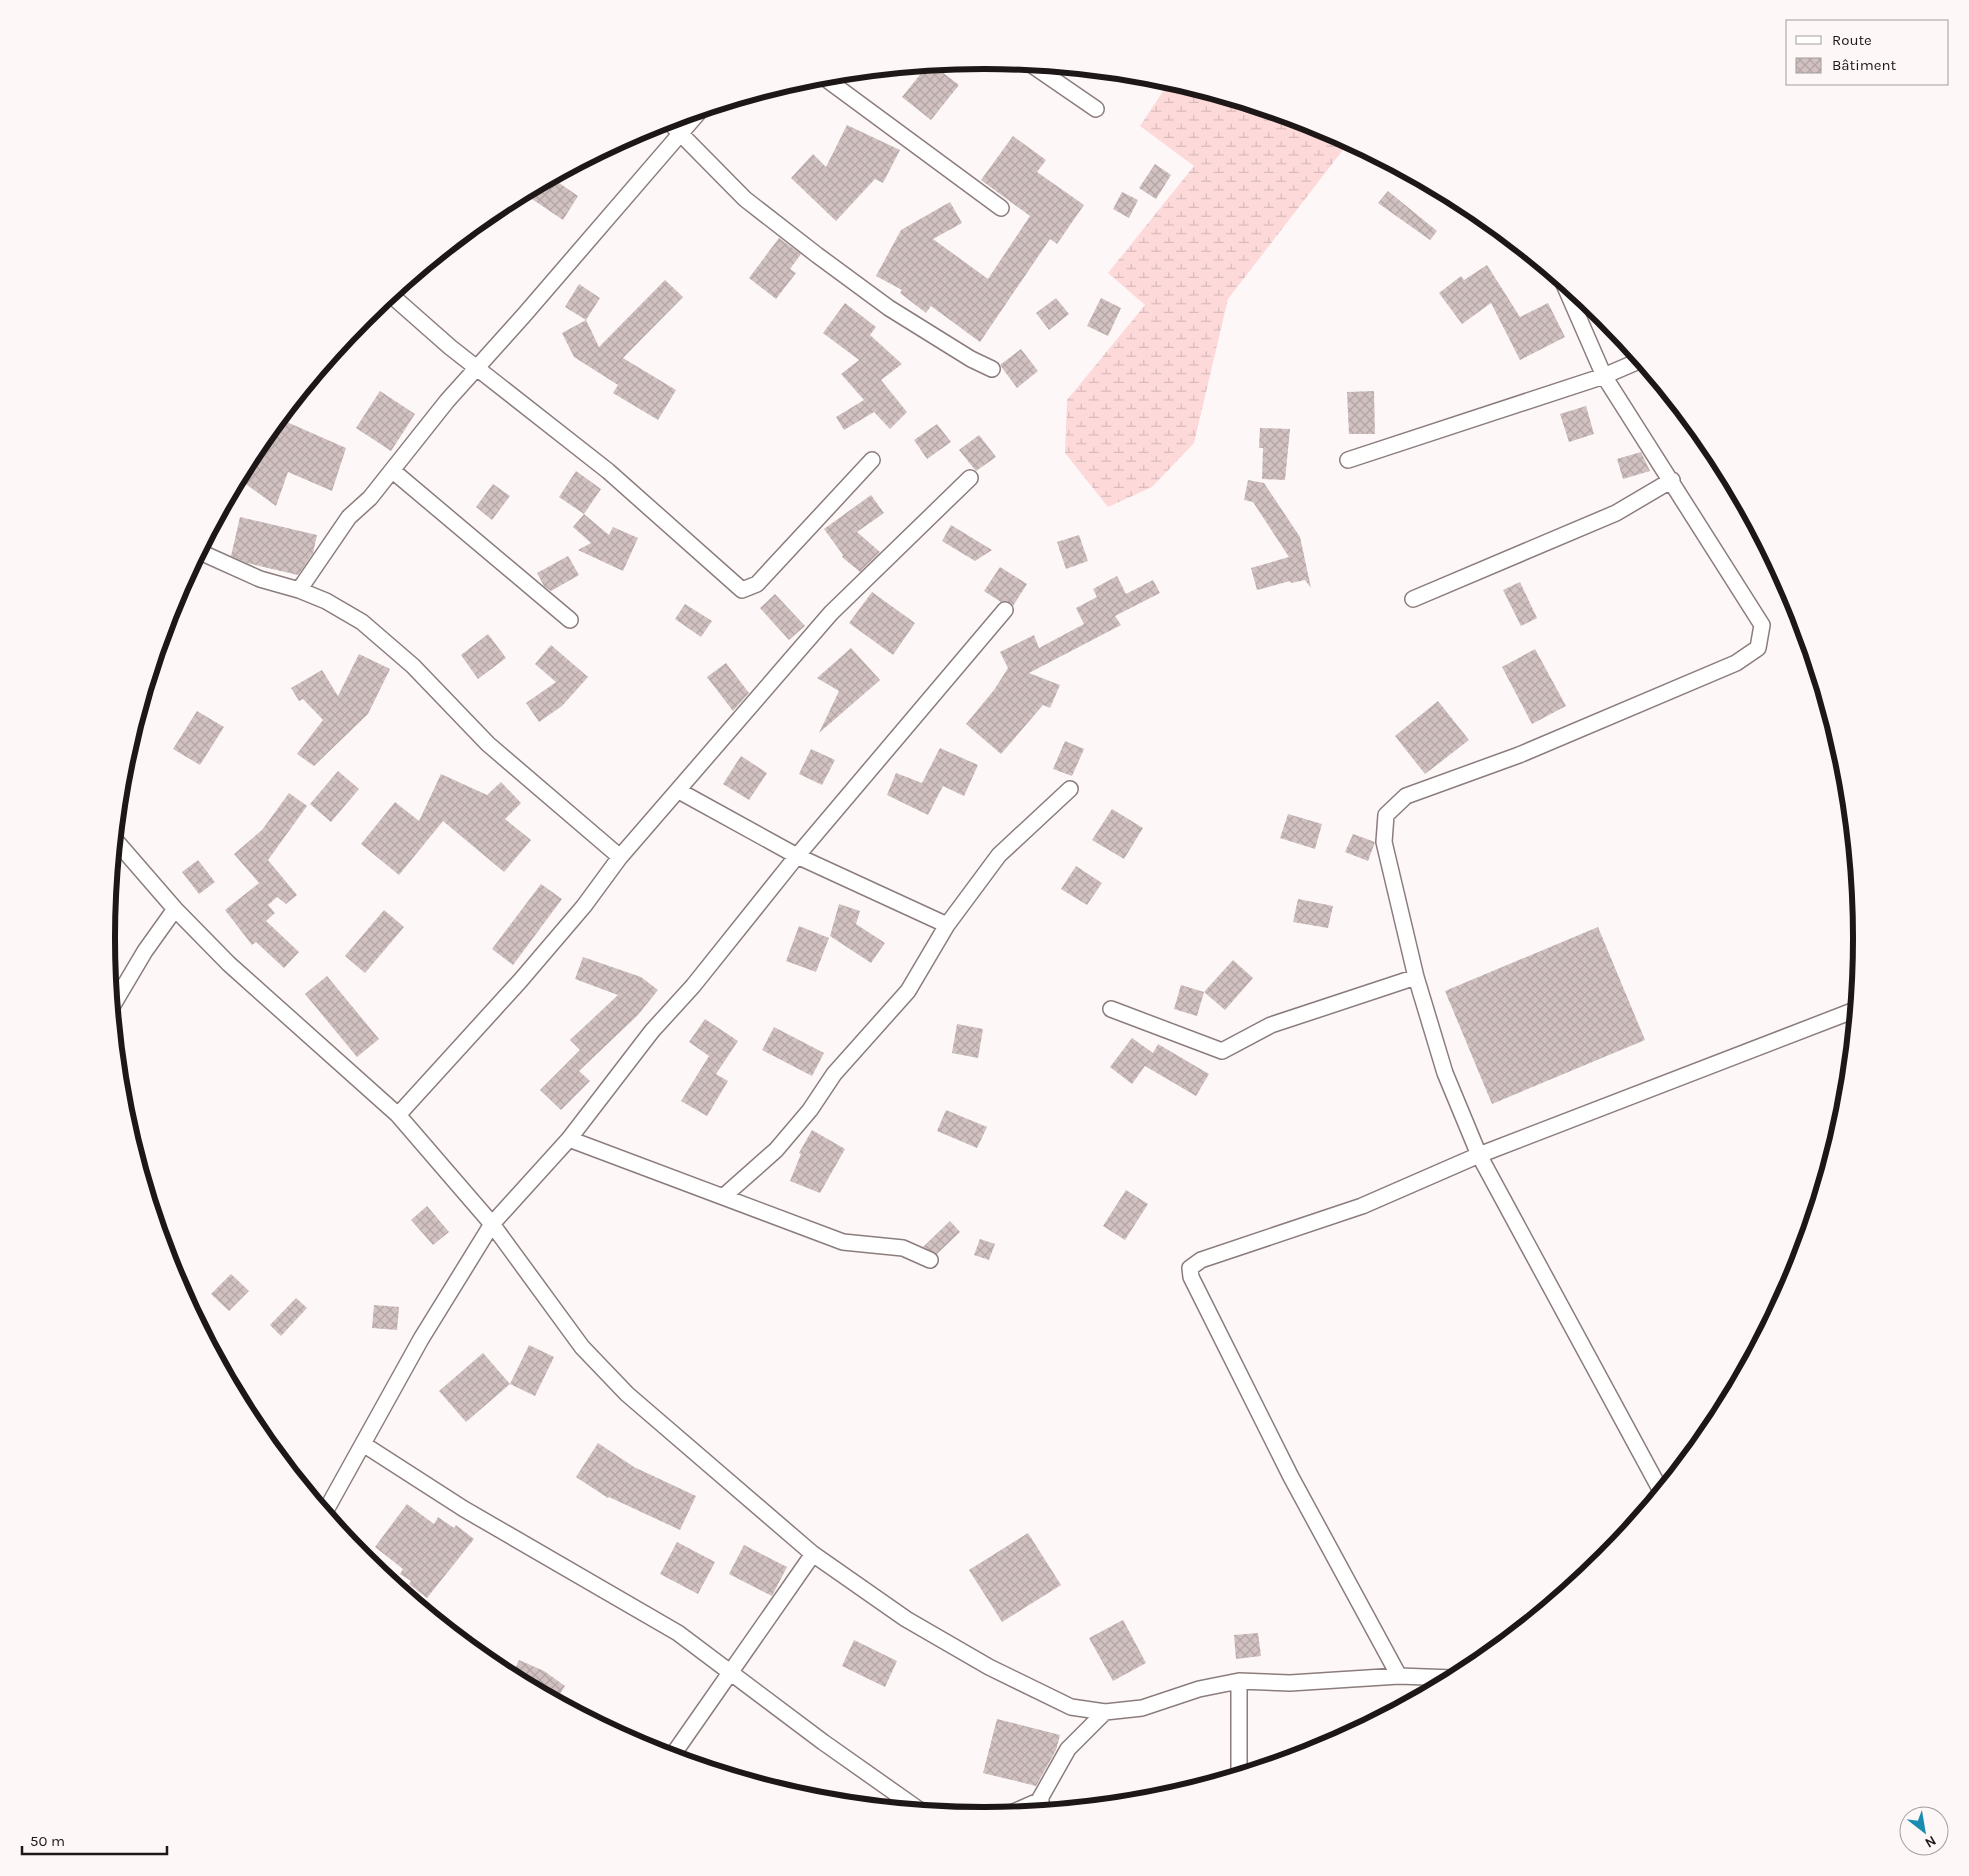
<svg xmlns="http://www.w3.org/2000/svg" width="1969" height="1876" viewBox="0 0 1969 1876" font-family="Karla,sans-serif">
<defs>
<pattern id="wetland-marsh" width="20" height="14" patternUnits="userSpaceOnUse" patternTransform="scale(1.25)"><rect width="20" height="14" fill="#fdd9da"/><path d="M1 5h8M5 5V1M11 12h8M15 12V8" fill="none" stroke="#d8baba"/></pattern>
<pattern id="building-cross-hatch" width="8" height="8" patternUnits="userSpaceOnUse" patternTransform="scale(1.25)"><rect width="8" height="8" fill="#d1c1c1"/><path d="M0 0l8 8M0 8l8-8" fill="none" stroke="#b3a5a5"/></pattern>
</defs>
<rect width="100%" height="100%" fill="#fef7f7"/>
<!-- wetland -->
<path fill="url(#wetland-marsh)" d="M 1170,81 L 1321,127 L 1349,142 L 1228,299 L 1194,443 L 1152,487 L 1108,507 L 1065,453 L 1067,400 L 1145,305 L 1108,273 L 1194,166 L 1140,126 Z"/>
<!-- building -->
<path fill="url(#building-cross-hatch)" d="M 933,65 L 959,85 L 931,120 L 902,97 L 927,66 Z
M 847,125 L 900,150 L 883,183 L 875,179 L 836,221 L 791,178 L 813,154 L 826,167 Z
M 1013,136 L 1046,160 L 1037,172 L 1084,205 L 1057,244 L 1050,239 L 980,342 L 931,306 L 926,313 L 900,293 L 902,290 L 876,276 L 901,230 L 950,202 L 962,223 L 933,239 L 988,279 L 1030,216 L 981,180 Z
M 1155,164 L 1171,175 L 1156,199 L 1139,188 Z
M 552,178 L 578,196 L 563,220 L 529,197 L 536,187 Z
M 1388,191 L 1437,231 L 1430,240 L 1378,203 Z
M 1122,192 L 1138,200 L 1129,218 L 1113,209 Z
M 779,238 L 801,254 L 790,269 L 796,273 L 776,299 L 749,278 Z
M 1487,265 L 1520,317 L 1548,303 L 1565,337 L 1520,360 L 1491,303 L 1462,324 L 1439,293 L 1461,276 L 1464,280 Z
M 665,280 L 683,297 L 623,358 L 676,390 L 658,420 L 613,393 L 618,385 L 574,357 L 562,333 L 586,320 L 599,347 Z
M 579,284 L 600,298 L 586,320 L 565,307 Z
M 1056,298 L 1069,314 L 1049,330 L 1036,313 Z
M 1101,298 L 1121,308 L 1108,336 L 1087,326 Z
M 845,303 L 876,327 L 870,335 L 902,364 L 881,380 L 907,412 L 890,429 L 874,412 L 844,430 L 836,417 L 864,400 L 841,374 L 859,360 L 823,333 Z
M 1021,349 L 1038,371 L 1017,388 L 1000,365 Z
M 380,391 L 415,414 L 391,451 L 356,428 Z
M 1374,391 L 1375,434 L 1349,434 L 1347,392 Z
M 1586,406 L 1594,434 L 1569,442 L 1560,414 Z
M 280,419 L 346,448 L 332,491 L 288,472 L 276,506 L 243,482 Z
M 937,424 L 951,442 L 927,459 L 914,440 Z
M 1260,428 L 1290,429 L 1285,480 L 1262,479 L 1263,448 L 1259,448 Z
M 979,435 L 996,457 L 976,471 L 959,450 Z
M 1641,452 L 1650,471 L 1623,479 L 1617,459 Z
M 576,471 L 601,489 L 584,514 L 559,497 Z
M 1248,480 L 1264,483 L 1300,537 L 1311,588 L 1305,580 L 1291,583 L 1290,581 L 1257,590 L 1251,568 L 1289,557 L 1253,502 L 1244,500 Z
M 493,484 L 510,496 L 492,520 L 476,507 Z
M 871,495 L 884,513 L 857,532 L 880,552 L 860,572 L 842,557 L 843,555 L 824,529 Z
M 584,514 L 609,535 L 613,527 L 638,538 L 623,571 L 578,550 L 591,543 L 573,527 Z
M 240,517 L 317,535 L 313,553 L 298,575 L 247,563 L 231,556 Z
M 951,525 L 992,550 L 975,561 L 942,541 Z
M 1079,535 L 1088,561 L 1066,569 L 1057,542 Z
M 568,556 L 579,575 L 551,591 L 544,586 L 537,573 Z
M 1000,567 L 1027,584 L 1013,606 L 1007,601 L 1001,602 L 984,591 Z
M 1117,576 L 1126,594 L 1153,580 L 1160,593 L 1115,616 L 1121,625 L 1029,673 L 1060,685 L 1050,708 L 1043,705 L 1001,754 L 966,724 L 994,690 L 1008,668 L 1000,652 L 1034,635 L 1039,648 L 1084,624 L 1076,608 L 1097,597 L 1093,589 Z
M 1520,582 L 1537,618 L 1521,626 L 1503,590 Z
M 872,592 L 915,623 L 893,655 L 849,623 Z
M 775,594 L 805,626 L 789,640 L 760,608 Z
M 685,604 L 712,621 L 701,637 L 675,619 Z
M 488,634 L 506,658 L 478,679 L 461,655 Z
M 551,645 L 588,677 L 562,706 L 539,722 L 526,703 L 556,682 L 535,664 Z
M 851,648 L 880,680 L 819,733 L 839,691 L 817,678 Z
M 1535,649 L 1566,706 L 1532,724 L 1502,667 Z
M 359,654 L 390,669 L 368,714 L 314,766 L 297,754 L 323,720 L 303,699 L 299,701 L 291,688 L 322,670 L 338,696 Z
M 726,663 L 749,693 L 733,711 L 707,677 Z
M 1438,701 L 1469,740 L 1425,774 L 1395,736 Z
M 197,711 L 224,727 L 200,765 L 173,749 Z
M 1065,741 L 1084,749 L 1072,776 L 1053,769 Z
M 940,748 L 978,765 L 964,796 L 943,786 L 928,815 L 887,795 L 896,773 L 922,783 Z
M 811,749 L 835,760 L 822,785 L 799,774 Z
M 741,756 L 767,773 L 749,800 L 723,784 Z
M 338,771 L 359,789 L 331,822 L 310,804 Z
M 441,774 L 487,795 L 501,782 L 521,803 L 505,819 L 531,840 L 504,872 L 443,821 L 399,875 L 361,844 L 395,802 L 419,821 Z
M 289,793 L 307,806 L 268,860 L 297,895 L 286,904 L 277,897 L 268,905 L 275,913 L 266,921 L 299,952 L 284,968 L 256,942 L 252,945 L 225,910 L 259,883 L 234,854 L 262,830 Z
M 1112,809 L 1143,828 L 1124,859 L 1092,840 Z
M 1288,814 L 1322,824 L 1315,849 L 1280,838 Z
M 1353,834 L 1375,842 L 1368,861 L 1345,852 Z
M 198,860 L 215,882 L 199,894 L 182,872 Z
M 1076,866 L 1102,883 L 1087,905 L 1061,889 Z
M 541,884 L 562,899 L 513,965 L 492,949 Z
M 1298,899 L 1333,906 L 1328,928 L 1293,922 Z
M 839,904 L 860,911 L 856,924 L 885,943 L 871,963 L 830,936 Z
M 384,910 L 404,927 L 365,973 L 345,956 Z
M 799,926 L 829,938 L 816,972 L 786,961 Z
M 1598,927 L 1645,1040 L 1492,1104 L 1445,991 Z
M 583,957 L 641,977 L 658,990 L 638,1015 L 579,1071 L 590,1081 L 561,1110 L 540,1090 L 580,1050 L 570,1040 L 618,995 L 575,979 Z
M 1233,960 L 1253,978 L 1225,1010 L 1204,992 Z
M 327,976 L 379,1039 L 357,1057 L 305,994 Z
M 1181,985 L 1204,992 L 1197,1016 L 1174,1009 Z
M 705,1019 L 738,1041 L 716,1074 L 728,1081 L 707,1116 L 681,1101 L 709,1056 L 689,1042 Z
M 957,1024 L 983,1029 L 978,1058 L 952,1053 Z
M 774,1027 L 824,1053 L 812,1076 L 762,1050 Z
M 1132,1038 L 1153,1053 L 1158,1044 L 1209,1074 L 1196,1096 L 1145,1066 L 1132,1084 L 1110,1067 Z
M 946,1110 L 987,1127 L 977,1148 L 937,1131 Z
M 812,1130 L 845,1149 L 820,1193 L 790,1181 L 801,1154 L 799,1153 Z
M 1126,1190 L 1148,1204 L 1125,1240 L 1103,1226 Z
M 427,1206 L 449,1232 L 433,1245 L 411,1220 Z
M 950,1221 L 960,1232 L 937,1254 L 923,1247 Z
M 980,1239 L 995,1244 L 989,1260 L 974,1255 Z
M 231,1274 L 249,1291 L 229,1311 L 211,1294 Z
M 296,1298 L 307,1308 L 281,1336 L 270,1325 Z
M 374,1305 L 399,1307 L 397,1330 L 372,1328 Z
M 529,1345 L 554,1357 L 535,1396 L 510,1384 Z
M 483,1353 L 510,1384 L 466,1422 L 439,1391 Z
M 598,1443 L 634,1467 L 696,1496 L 680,1530 L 609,1497 L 608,1498 L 576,1477 Z
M 407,1504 L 434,1524 L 438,1517 L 454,1528 L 456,1525 L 474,1539 L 427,1598 L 409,1584 L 411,1581 L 400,1574 L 403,1569 L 375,1547 Z
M 1028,1533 L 1061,1585 L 1002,1622 L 969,1570 Z
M 677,1542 L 715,1562 L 698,1594 L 660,1574 Z
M 744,1545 L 787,1567 L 772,1596 L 729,1574 Z
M 1123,1620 L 1146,1663 L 1113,1681 L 1089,1638 Z
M 1258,1633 L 1261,1656 L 1236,1659 L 1234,1635 Z
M 854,1640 L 897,1661 L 885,1687 L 842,1666 Z
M 519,1660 L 544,1671 L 565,1686 L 556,1700 L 512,1676 Z
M 997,1719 L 1060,1735 L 1056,1750 L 1036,1786 L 983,1773 Z"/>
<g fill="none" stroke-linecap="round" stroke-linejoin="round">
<defs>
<path id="minor" d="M 1032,65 L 1096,109
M 822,76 L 1001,208
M 668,121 L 745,199 L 817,255 L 889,308 L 971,359 L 992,369
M 1563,282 L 1604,376 L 1762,625 L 1758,648 L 1736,663 L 1519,755 L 1406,796 L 1386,815 L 1384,842 L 1416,977 L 1445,1073 L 1479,1155 L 1661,1491
M 391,295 L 450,347 L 608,471 L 742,590 L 757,584 L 872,460
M 1348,460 L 1604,376 L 1641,360
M 393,471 L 570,620
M 200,552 L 260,579 L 299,590 L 326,601 L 362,622 L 413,666 L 488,744 L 620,857
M 299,590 L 349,517 L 370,498 L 447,401 L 525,314 L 699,112
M 1413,599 L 1616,513 L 1672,480
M 679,791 L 797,856 L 947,925
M 116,841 L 175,909 L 229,964 L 398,1115 L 492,1224 L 582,1347 L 627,1394 L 813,1554 L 906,1619 L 989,1667 L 1071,1707 L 1105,1712 L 1142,1708 L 1199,1689 L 1239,1681 L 1290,1683 L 1399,1676 L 1453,1678
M 113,1005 L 145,951 L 175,909
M 1111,1009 L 1222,1051 L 1271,1025 L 1416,977
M 398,1115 L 520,981 L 584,906 L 620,857 L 831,613 L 970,478
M 569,1139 L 843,1242 L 903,1248 L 930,1260
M 724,1196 L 776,1150 L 810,1110 L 834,1074 L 908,991 L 947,925 L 999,855 L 1070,789
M 363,1444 L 464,1509 L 678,1633 L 823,1742 L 918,1809
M 325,1512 L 421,1339 L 492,1224 L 569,1139 L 652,1031 L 693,986 L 797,856 L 1005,610
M 1399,1676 L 1291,1477 L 1191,1277 L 1190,1268 L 1201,1260 L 1362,1206 L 1479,1155 L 1855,1010
M 1239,1681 L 1239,1774
M 672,1756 L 813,1554
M 1033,1811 L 1068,1749 L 1105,1712
M 1011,1813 L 1041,1800"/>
</defs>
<!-- minor casing -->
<use href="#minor" stroke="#8c7d7d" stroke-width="18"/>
<!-- minor -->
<use href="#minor" stroke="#fff" stroke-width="15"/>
</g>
<!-- crop -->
<path d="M0 0H1969V1876H0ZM115 938a869 869 0 1 1 1738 0a869 869 0 1 1-1738 0Z" fill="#fef7f7" fill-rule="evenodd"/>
<path fill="none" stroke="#1d1717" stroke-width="6" d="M115 938a869 869 0 1 1 1738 0a869 869 0 1 1-1738 0Z"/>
<!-- legend -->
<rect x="1786" y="20" width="162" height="65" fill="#fef7f7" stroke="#a49d9d"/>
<rect x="1796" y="36" width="25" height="8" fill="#ffffff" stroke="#a49d9d"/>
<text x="1832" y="45" font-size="15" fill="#1d1717">Route</text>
<rect x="1796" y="58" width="25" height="15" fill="url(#building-cross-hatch)" stroke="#a49d9d"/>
<text x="1832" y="70" font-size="15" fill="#1d1717">Bâtiment</text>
<!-- north arrow -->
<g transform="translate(1924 1831) rotate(149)"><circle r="24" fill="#fef7f7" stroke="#a49d9d"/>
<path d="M0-4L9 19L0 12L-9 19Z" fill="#198cb0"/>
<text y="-8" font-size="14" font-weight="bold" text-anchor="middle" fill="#1d1717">N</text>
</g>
<!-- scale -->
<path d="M22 1846v8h145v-8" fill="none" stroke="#1d1717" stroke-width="2.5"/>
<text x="30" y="1846" font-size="15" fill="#1d1717" stroke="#fef7f7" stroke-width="4" paint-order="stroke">50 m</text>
</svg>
